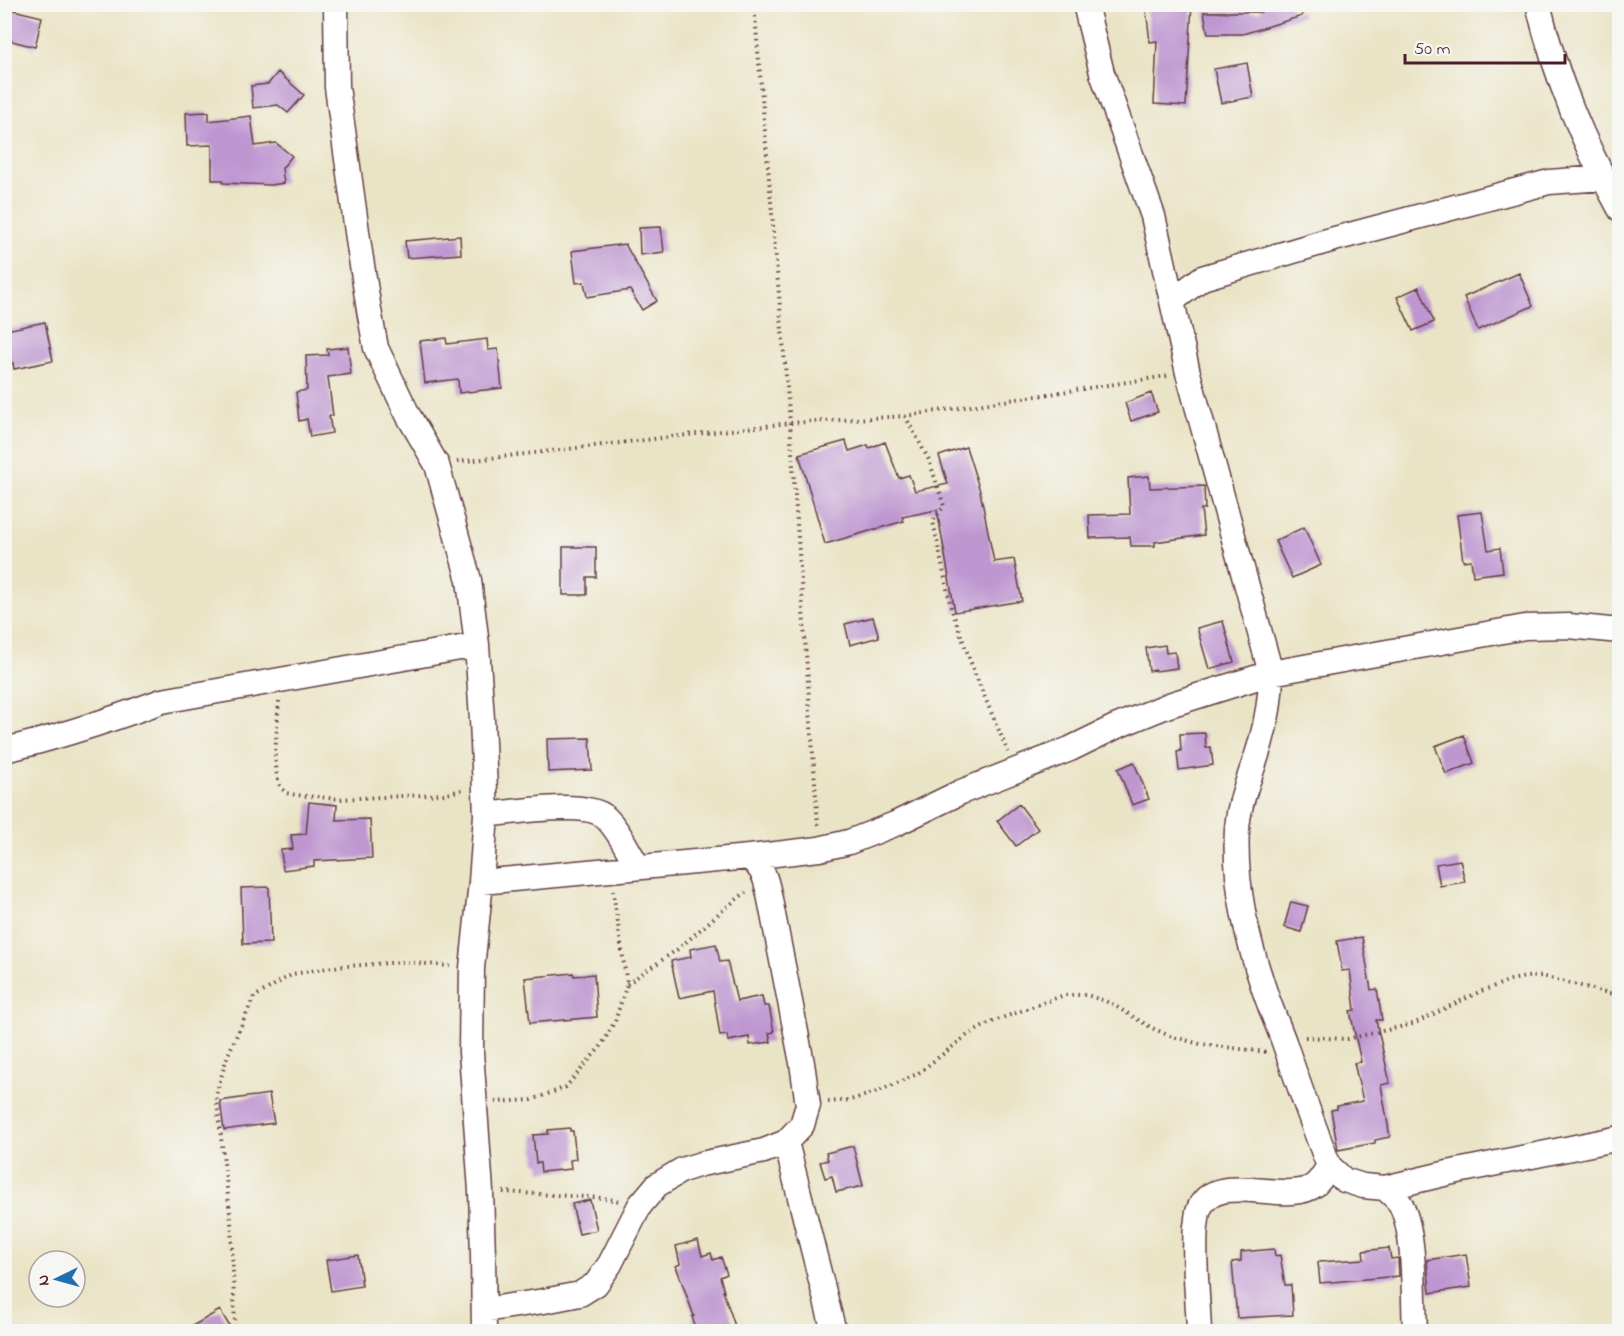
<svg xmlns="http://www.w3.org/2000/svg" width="1624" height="1336" viewBox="0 0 1624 1336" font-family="'Indie Flower',sans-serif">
<rect width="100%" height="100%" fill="#f6f6f2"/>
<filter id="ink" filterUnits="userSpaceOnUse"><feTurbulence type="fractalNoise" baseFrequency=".0167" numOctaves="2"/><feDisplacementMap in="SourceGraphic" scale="12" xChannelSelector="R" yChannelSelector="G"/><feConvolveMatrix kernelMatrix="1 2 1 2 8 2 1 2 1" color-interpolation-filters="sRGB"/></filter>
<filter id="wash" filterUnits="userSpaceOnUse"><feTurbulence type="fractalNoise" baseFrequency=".008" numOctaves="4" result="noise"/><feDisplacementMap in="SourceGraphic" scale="24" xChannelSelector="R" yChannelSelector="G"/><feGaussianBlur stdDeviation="1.35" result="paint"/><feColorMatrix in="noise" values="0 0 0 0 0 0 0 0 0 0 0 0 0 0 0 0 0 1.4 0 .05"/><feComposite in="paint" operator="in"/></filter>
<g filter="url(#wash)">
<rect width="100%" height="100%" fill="#eae4c6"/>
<g id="blocks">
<!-- building -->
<path fill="#be96d0" d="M 1178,4 L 1192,4 L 1186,106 L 1154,104 L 1157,41 L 1150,42 L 1146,9 Z
M 1259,4 L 1290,4 L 1292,12 L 1302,12 L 1302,16 L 1243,34 L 1208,34 L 1204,12 L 1261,12 Z
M 9,9 L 42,17 L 35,47 L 4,39 L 4,27 Z
M 1247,63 L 1253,97 L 1221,103 L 1214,69 Z
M 278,72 L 304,95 L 288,113 L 278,105 L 253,108 L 251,86 L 268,84 Z
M 209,112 L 209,121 L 251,116 L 255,146 L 276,143 L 292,156 L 282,168 L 284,183 L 271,185 L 223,183 L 223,180 L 212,180 L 212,145 L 187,146 L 186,113 Z
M 661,227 L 664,252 L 640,255 L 639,228 Z
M 460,236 L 461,254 L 407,258 L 405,241 Z
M 625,244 L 657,301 L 642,310 L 630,290 L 587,297 L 584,282 L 576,283 L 572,251 Z
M 1519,273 L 1533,306 L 1478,330 L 1464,297 Z
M 1419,287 L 1434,322 L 1413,331 L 1397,297 Z
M 45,322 L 53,361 L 14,369 L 13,363 L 4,365 L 4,345 L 9,345 L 6,330 Z
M 446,338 L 447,344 L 487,339 L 488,350 L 498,349 L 502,388 L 459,393 L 458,379 L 425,383 L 420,341 Z
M 348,347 L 351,374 L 328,377 L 333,416 L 329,416 L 332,433 L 310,437 L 307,419 L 299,421 L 296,392 L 307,390 L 306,356 L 328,355 L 327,349 Z
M 1151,393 L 1158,412 L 1131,421 L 1125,403 Z
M 846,441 L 849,451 L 868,445 L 869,448 L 885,442 L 899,478 L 909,475 L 915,491 L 948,484 L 939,456 L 966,447 L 980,491 L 994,562 L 1014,559 L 1022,601 L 955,612 L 937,510 L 902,517 L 904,521 L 825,544 L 799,454 Z
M 1149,476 L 1150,488 L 1204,486 L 1205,509 L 1201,509 L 1204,535 L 1155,542 L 1155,546 L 1131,546 L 1130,537 L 1090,538 L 1089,515 L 1130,514 L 1128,478 Z
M 1482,512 L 1488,550 L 1500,548 L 1503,572 L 1473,576 L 1471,560 L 1463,561 L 1457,515 Z
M 1304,527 L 1321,565 L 1292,578 L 1275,541 Z
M 563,547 L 596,547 L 596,577 L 587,577 L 587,595 L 563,595 Z
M 873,617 L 879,637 L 850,645 L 845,624 Z
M 1223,621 L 1234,662 L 1209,669 L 1197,628 Z
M 1165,645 L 1166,653 L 1175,652 L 1177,668 L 1156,671 L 1156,670 L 1149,671 L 1146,648 Z
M 1205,733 L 1206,748 L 1211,747 L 1213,765 L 1179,770 L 1177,752 L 1181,751 L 1180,734 Z
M 1464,735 L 1474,763 L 1446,774 L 1435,746 Z
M 590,738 L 592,770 L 548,772 L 547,739 Z
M 1134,762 L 1149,799 L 1132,805 L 1118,769 Z
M 309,802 L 337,805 L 336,820 L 370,819 L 372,858 L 314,861 L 314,866 L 283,870 L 281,850 L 293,849 L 291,835 L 306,834 Z
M 1019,804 L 1038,829 L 1016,846 L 997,821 Z
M 1460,860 L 1465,882 L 1440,886 L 1436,864 Z
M 269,887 L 271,943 L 243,944 L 241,888 Z
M 1291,902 L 1308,906 L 1301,932 L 1284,927 Z
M 1362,937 L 1371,990 L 1377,989 L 1382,1020 L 1376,1020 L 1390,1083 L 1381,1085 L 1390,1137 L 1375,1140 L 1375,1143 L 1338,1150 L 1331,1110 L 1337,1109 L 1337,1106 L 1363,1101 L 1354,1063 L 1361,1062 L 1350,1011 L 1355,1010 L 1350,970 L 1342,971 L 1337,941 Z
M 716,944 L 720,962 L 727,961 L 737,1001 L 762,996 L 764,1006 L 769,1006 L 774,1032 L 769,1033 L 771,1042 L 750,1045 L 749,1037 L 728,1041 L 727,1035 L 720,1036 L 713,991 L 679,998 L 671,961 L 691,957 L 690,949 Z
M 573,973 L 574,976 L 594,974 L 597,1017 L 530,1023 L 525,978 Z
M 269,1094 L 274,1123 L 224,1130 L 220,1101 Z
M 570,1128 L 570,1131 L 573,1131 L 576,1159 L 570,1160 L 571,1169 L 541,1172 L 540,1163 L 536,1163 L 533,1135 L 548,1134 L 548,1130 Z
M 853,1146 L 863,1186 L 836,1192 L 832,1176 L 825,1178 L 820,1162 L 828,1160 L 826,1153 Z
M 590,1200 L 597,1230 L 579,1234 L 572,1204 Z
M 698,1240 L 702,1256 L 711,1253 L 713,1260 L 721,1257 L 727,1274 L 720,1277 L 724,1291 L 723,1291 L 737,1332 L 697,1332 L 692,1317 L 694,1316 L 676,1266 L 680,1264 L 676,1246 Z
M 1389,1248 L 1391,1259 L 1398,1258 L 1399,1276 L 1320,1283 L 1318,1262 L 1364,1259 L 1363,1251 Z
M 1274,1249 L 1275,1256 L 1280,1255 L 1285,1285 L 1291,1285 L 1293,1315 L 1237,1318 L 1232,1262 L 1241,1261 L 1241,1252 Z
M 1466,1254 L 1471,1287 L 1430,1293 L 1427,1260 Z
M 358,1255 L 362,1286 L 331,1291 L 326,1260 Z
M 220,1310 L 233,1332 L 182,1332 Z"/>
</g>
</g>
<g filter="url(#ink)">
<use href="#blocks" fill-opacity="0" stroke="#623d42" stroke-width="1.5"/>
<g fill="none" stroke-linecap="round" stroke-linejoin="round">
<defs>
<path id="minor" d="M 336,4 L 337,87 L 359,246 L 369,310 L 376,348 L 408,415 L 437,465 L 469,580 L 477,645 L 482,719 L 486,815 L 481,882 L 472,968 L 471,1052 L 481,1191 L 483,1256 L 484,1332
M 1085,4 L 1102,73 L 1153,216 L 1188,373 L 1271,673 C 1271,698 1267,721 1260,745 C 1252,773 1239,799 1237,829 C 1234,881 1246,936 1263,986 C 1269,1005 1277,1023 1284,1042 C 1298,1083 1313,1125 1329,1166 L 1344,1180 L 1363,1186 L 1385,1188 L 1448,1173 L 1620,1138
M 1538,4 C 1556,79 1583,142 1620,209
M 1172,301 L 1202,278 L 1327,241 L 1549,182 L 1603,178
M 4,750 C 58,738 110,720 162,701 L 477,645
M 486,815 C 511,812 587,800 605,817 C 619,830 628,851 638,867
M 481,882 L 749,857 L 819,849 L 849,842 L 895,824 L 961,792 L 1070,749 L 1115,727 L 1169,705 L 1271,673 L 1525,627 L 1569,626 L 1620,631
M 786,1142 L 834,1332
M 1385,1188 C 1390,1193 1398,1199 1401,1205 C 1416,1235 1413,1297 1415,1332
M 484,1310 L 544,1301 L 580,1294 L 596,1284 L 610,1264 L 640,1205 L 657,1185 L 682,1170 L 701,1164 L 764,1151 L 786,1142 L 802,1125 L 808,1105 L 802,1063 L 770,899 C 766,879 765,871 749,857
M 1199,1332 C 1198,1297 1193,1261 1196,1226 C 1197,1222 1197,1216 1198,1212 C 1212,1167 1286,1207 1315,1185 C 1321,1180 1325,1172 1329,1166"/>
</defs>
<!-- minor casing -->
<use href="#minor" stroke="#623d42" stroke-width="27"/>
<!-- path -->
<path stroke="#623d42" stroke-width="4" stroke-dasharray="1.5 4.5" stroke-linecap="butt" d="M 754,4 L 790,423 L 818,826
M 905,416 L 929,460 L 944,506 L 933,521 L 951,608 L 975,674 L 1008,752
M 457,462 L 790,423 L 905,416 L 1167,376
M 279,701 L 275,755 L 277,776 L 280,786 L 286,793 L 296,795 L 339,799 L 446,794 L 462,790
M 627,984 L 678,949 L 723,910 L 746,892
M 1305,1037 L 1347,1039 L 1413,1024 L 1479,992 L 1511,980 L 1526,977 L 1542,976 L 1620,996
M 495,1102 L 532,1100 L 566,1087 L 601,1046 L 615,1021 L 627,984 L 613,891
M 828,1102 L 850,1100 L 874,1093 L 917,1074 L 969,1034 L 994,1021 L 1064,995 L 1087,995 L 1110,1003 L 1152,1028 L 1170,1036 L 1200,1044 L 1266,1052
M 503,1192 L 603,1198 L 619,1201
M 237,1332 L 235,1325 L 231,1221 L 216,1095 L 227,1057 L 254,997 L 293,974 L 333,967 L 404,962 L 450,966"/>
<!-- minor -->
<use href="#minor" stroke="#fff" stroke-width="24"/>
</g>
</g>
<!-- margin -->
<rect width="1624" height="1336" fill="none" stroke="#f6f6f2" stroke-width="24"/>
<!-- north arrow -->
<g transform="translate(57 1279) rotate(265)"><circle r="28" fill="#f6f6f2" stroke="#b1a0a2" stroke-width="1.5"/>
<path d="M0-4.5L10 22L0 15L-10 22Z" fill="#1f6fb2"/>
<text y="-9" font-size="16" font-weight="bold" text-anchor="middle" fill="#4a1f2b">N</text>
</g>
<!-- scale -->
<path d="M1405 54v9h160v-9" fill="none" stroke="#4a1f2b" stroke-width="3"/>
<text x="1414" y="54" font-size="18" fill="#4a1f2b" stroke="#f6f6f2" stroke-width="4.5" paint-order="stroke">50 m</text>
</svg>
